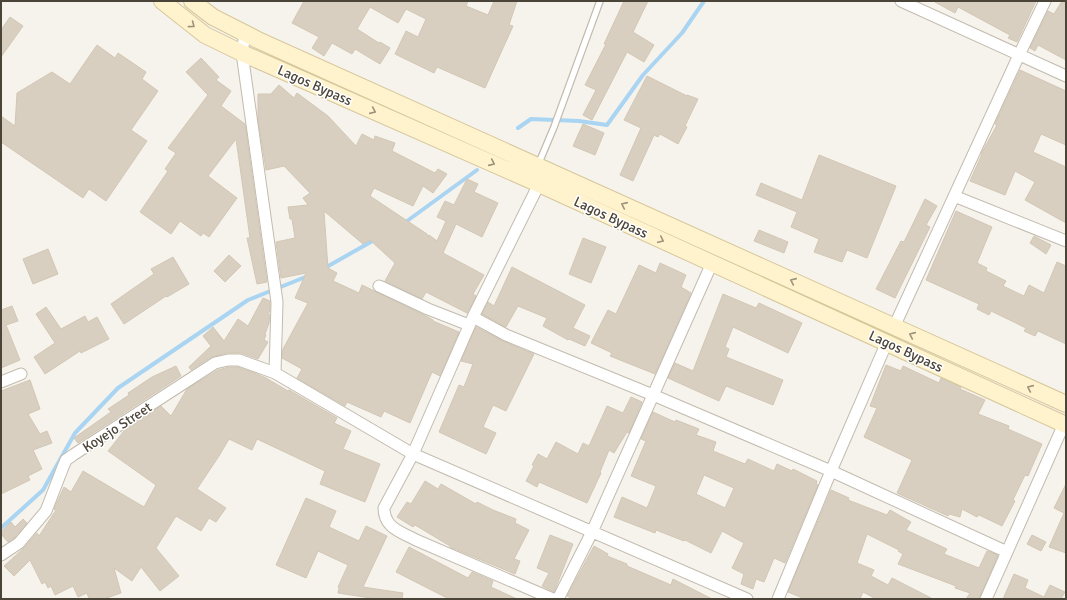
<svg xmlns="http://www.w3.org/2000/svg" width="1067" height="600" viewBox="0 0 1067 600" font-family="Signika,sans-serif">
<rect width="100%" height="100%" fill="#f6f3ec"/>
<g fill="none" stroke-linecap="round" stroke-linejoin="round">
<!-- stream -->
<path stroke="#a9d4f2" stroke-width="4" d="M 518,128 L 531,119 L 579,121 L 607,125 L 643,75 L 682,33 L 704,1
M 403,224 L 477,170
M 323,269 L 376,239
M 1,528 L 43,490 L 75,433 L 118,388 L 248,300 L 308,276"/>
</g>
<!-- building -->
<path fill="#d8cfc1" stroke="#d3c7b4" fill-rule="evenodd" d="M 304,1 L 468,1 L 466,6 L 488,15 L 494,1 L 517,1 L 509,25 L 513,26 L 485,88 L 437,67 L 434,73 L 395,54 L 406,31 L 418,37 L 426,19 L 406,9 L 398,23 L 370,7 L 357,29 L 379,43 L 380,42 L 390,48 L 380,64 L 355,49 L 352,54 L 332,43 L 324,56 L 312,48 L 319,37 L 292,23 Z
M 624,1 L 648,1 L 633,32 L 654,45 L 644,62 L 627,52 L 592,120 L 583,115 L 596,90 L 585,85 L 606,44 L 604,44 Z
M 933,1 L 1036,1 L 1017,42 L 1008,38 L 1010,35 L 958,7 L 955,13 Z
M 1062,1 L 1066,1 L 1066,60 L 1038,45 L 1035,51 L 1030,48 L 1048,11 L 1054,14 Z
M 10,17 L 23,26 L 1,57 L 1,30 Z
M 97,45 L 115,58 L 118,53 L 146,72 L 142,79 L 158,91 L 131,130 L 147,141 L 106,201 L 89,189 L 83,198 L 1,142 L 1,116 L 15,126 L 17,93 L 52,72 L 70,84 Z
M 201,58 L 219,77 L 216,80 L 231,91 L 221,106 L 245,124 L 267,282 L 257,284 L 247,238 L 250,238 L 236,139 L 208,176 L 237,198 L 209,237 L 203,233 L 201,236 L 180,221 L 171,234 L 140,212 L 168,171 L 165,169 L 176,153 L 168,148 L 208,95 L 186,72 Z
M 1020,70 L 1066,91 L 1066,145 L 1041,134 L 1033,152 L 1066,167 L 1066,223 L 1025,200 L 1035,182 L 1015,171 L 1005,195 L 970,181 L 982,154 L 981,154 L 997,125 L 995,124 Z
M 647,76 L 687,96 L 687,95 L 698,99 L 685,126 L 687,127 L 678,144 L 660,134 L 658,137 L 654,135 L 633,181 L 620,175 L 641,128 L 624,120 Z
M 279,85 L 294,98 L 297,93 L 328,116 L 356,146 L 362,134 L 374,140 L 375,136 L 395,143 L 392,151 L 435,173 L 438,169 L 447,174 L 433,193 L 423,186 L 413,206 L 374,188 L 370,196 L 427,234 L 428,237 L 429,235 L 437,241 L 446,221 L 437,217 L 445,201 L 454,205 L 467,179 L 478,184 L 474,192 L 498,203 L 482,237 L 456,224 L 443,253 L 484,275 L 473,294 L 476,296 L 467,313 L 426,292 L 422,299 L 385,281 L 395,263 L 370,240 L 363,244 L 324,211 L 328,268 L 337,273 L 333,281 L 359,293 L 362,285 L 428,317 L 433,320 L 433,321 L 459,332 L 440,376 L 432,372 L 410,423 L 384,411 L 381,417 L 347,402 L 345,406 L 297,378 L 302,369 L 282,358 L 283,349 L 308,303 L 295,298 L 306,273 L 281,278 L 276,242 L 295,238 L 292,219 L 290,219 L 288,207 L 308,205 L 303,198 L 310,193 L 284,166 L 266,170 L 258,119 L 258,94 L 271,94 Z
M 583,124 L 604,133 L 595,155 L 573,146 Z
M 819,155 L 896,186 L 867,258 L 847,250 L 842,262 L 814,252 L 819,239 L 791,227 L 797,212 L 756,195 L 761,183 L 802,200 Z
M 925,199 L 937,206 L 926,225 L 930,227 L 895,298 L 876,289 L 901,241 L 904,242 Z
M 956,211 L 992,227 L 977,263 L 987,268 L 986,271 L 1006,281 L 1003,286 L 1024,296 L 1029,285 L 1044,293 L 1057,262 L 1066,266 L 1066,344 L 1038,331 L 1035,336 L 1024,331 L 1026,328 L 991,311 L 989,315 L 977,309 L 979,304 L 926,280 Z
M 759,230 L 788,242 L 784,253 L 754,241 Z
M 1034,236 L 1051,245 L 1046,254 L 1030,243 Z
M 583,238 L 606,247 L 591,283 L 569,274 Z
M 48,249 L 58,274 L 33,284 L 23,259 Z
M 229,255 L 241,266 L 225,282 L 214,271 Z
M 173,257 L 189,284 L 167,297 L 166,296 L 124,324 L 111,304 L 154,274 L 151,269 Z
M 660,263 L 686,275 L 681,287 L 691,293 L 655,374 L 610,356 L 612,353 L 591,343 L 608,310 L 616,314 L 639,265 L 656,273 Z
M 512,267 L 585,305 L 573,328 L 590,336 L 585,346 L 569,339 L 568,340 L 543,326 L 547,318 L 518,306 L 506,327 L 482,314 L 488,302 L 494,306 Z
M 723,294 L 756,308 L 759,303 L 802,323 L 788,353 L 733,327 L 725,347 L 729,349 L 726,357 L 783,380 L 773,405 L 726,386 L 719,401 L 668,378 L 675,363 L 693,371 Z
M 263,298 L 270,301 L 270,311 L 268,314 L 270,315 L 269,323 L 265,334 L 266,335 L 264,340 L 268,342 L 258,359 L 241,353 L 227,353 L 211,357 L 191,370 L 189,367 L 211,346 L 203,336 L 213,327 L 224,341 L 238,319 L 248,326 Z
M 12,306 L 18,321 L 6,325 L 20,360 L 1,368 L 1,310 Z
M 46,307 L 61,329 L 85,316 L 88,322 L 97,317 L 109,339 L 81,353 L 80,351 L 45,374 L 34,357 L 55,343 L 36,314 Z
M 476,327 L 503,341 L 534,354 L 506,411 L 493,405 L 483,427 L 496,433 L 486,454 L 439,432 L 459,385 L 464,387 L 473,364 L 461,361 Z
M 886,365 L 901,371 L 903,366 L 939,383 L 941,378 L 961,387 L 960,389 L 985,400 L 978,414 L 1009,426 L 1008,429 L 1042,444 L 1028,476 L 1025,475 L 1013,500 L 1015,501 L 1002,526 L 979,515 L 977,517 L 962,509 L 960,517 L 949,514 L 948,516 L 897,493 L 912,460 L 864,437 L 877,408 L 870,406 Z
M 176,366 L 181,376 L 78,443 L 74,438 L 111,412 L 108,409 L 129,395 L 128,393 L 152,377 Z
M 229,367 L 238,367 L 252,372 L 266,378 L 288,391 L 289,390 L 337,418 L 334,423 L 351,431 L 343,449 L 380,464 L 365,502 L 320,484 L 325,471 L 257,439 L 252,450 L 229,439 L 219,456 L 197,489 L 226,508 L 216,522 L 209,518 L 201,531 L 176,516 L 156,548 L 179,576 L 160,591 L 141,567 L 132,581 L 114,568 L 121,593 L 104,599 L 89,599 L 87,593 L 78,597 L 73,586 L 55,595 L 51,586 L 48,588 L 45,582 L 42,584 L 30,560 L 14,576 L 4,566 L 24,548 L 37,533 L 39,536 L 56,510 L 54,509 L 64,487 L 71,492 L 83,471 L 144,507 L 156,485 L 108,451 L 124,431 L 161,406 L 171,416 L 187,389 L 218,370 Z
M 30,380 L 40,409 L 28,414 L 40,434 L 47,431 L 52,443 L 33,450 L 42,469 L 28,476 L 30,480 L 1,494 L 1,391 Z
M 631,397 L 642,402 L 629,433 L 627,432 L 614,453 L 609,450 L 600,472 L 601,473 L 587,503 L 539,482 L 537,487 L 526,481 L 534,466 L 532,465 L 538,454 L 547,459 L 556,442 L 578,454 L 583,443 L 589,446 L 607,406 L 623,413 Z
M 653,412 L 675,422 L 676,420 L 699,429 L 696,435 L 716,442 L 713,451 L 745,464 L 748,459 L 774,471 L 777,464 L 792,471 L 793,469 L 817,481 L 816,484 L 818,485 L 785,563 L 774,558 L 764,582 L 756,579 L 753,589 L 741,584 L 744,574 L 732,568 L 744,543 L 722,531 L 711,553 L 685,540 L 684,541 L 656,530 L 655,533 L 614,517 L 622,497 L 647,508 L 656,486 L 631,476 L 646,441 L 641,439 ZM 704,475 L 734,488 L 725,508 L 696,494 Z
M 425,481 L 438,489 L 441,484 L 476,504 L 477,502 L 493,510 L 516,519 L 515,523 L 529,530 L 514,559 L 520,561 L 515,574 L 450,547 L 450,546 L 415,525 L 413,527 L 397,517 L 407,502 L 411,504 Z
M 1066,484 L 1066,553 L 1049,547 L 1064,513 L 1054,508 Z
M 831,490 L 849,498 L 848,500 L 887,515 L 890,510 L 911,522 L 906,530 L 947,549 L 944,554 L 979,568 L 987,551 L 998,555 L 979,599 L 966,599 L 970,593 L 955,588 L 956,586 L 898,564 L 903,554 L 898,551 L 899,550 L 867,534 L 857,563 L 874,570 L 871,576 L 888,585 L 892,578 L 933,599 L 876,599 L 863,592 L 860,599 L 805,599 L 788,592 Z
M 306,498 L 336,511 L 329,527 L 359,541 L 366,526 L 387,536 L 363,587 L 403,593 L 402,599 L 377,599 L 338,593 L 339,588 L 338,587 L 348,565 L 318,551 L 306,578 L 276,565 Z
M 23,519 L 27,523 L 14,538 L 8,542 L 1,534 L 1,532 L 11,522 L 15,527 Z
M 550,535 L 573,544 L 554,592 L 542,586 L 549,573 L 537,568 Z
M 1032,535 L 1046,542 L 1041,551 L 1027,544 Z
M 594,546 L 608,554 L 607,556 L 627,564 L 627,566 L 671,585 L 673,579 L 712,599 L 573,599 L 567,596 Z
M 409,547 L 468,578 L 472,572 L 493,581 L 491,587 L 517,599 L 449,599 L 396,572 Z
M 1014,574 L 1028,580 L 1025,588 L 1044,597 L 1050,585 L 1065,592 L 1061,599 L 1003,599 Z"/>
<g fill="none" stroke-linecap="round" stroke-linejoin="round">
<defs>
<path id="lane" d="M 538,165 L 554,127 L 600,1"/>
<path id="street" d="M 901,1 L 1066,76
M 245,34 L 242,53 L 277,302 L 275,373
M 539,184 L 473,317 L 413,454 L 384,508 C 384,528 401,532 416,540 L 553,599
M 954,196 L 1066,241
M 379,286 L 428,309 L 469,325
M 473,317 L 506,335 L 653,395 L 831,471 L 1007,552
M 894,327 L 1019,55 L 1045,1
M 1,382 L 21,374
M 1,555 L 19,543 L 46,511 L 63,467 L 66,460 L 73,455 L 215,363 L 228,360 L 239,360 L 275,373 L 413,454 L 747,599
M 558,599 L 592,532 L 712,263
M 778,599 L 831,471 L 887,342
M 986,599 L 1064,424"/>
<path id="secondary" d="M 162,1 L 205,35 L 242,53 L 539,184 L 1066,425
M 192,1 L 213,17 L 260,41 L 1066,404"/>
</defs>
<!-- lane casing -->
<use href="#lane" stroke="#c2bbae" stroke-width="8"/>
<!-- street casing -->
<use href="#street" stroke="#c2bbae" stroke-width="13"/>
<!-- secondary casing -->
<use href="#secondary" stroke="#d6c79b" stroke-width="18"/>
<!-- lane -->
<use href="#lane" stroke="#fff" stroke-width="5.5"/>
<!-- street -->
<use href="#street" stroke="#fff" stroke-width="11"/>
<!-- secondary -->
<use href="#secondary" stroke="#fff3cd" stroke-width="16"/>
</g>
<!-- one-way arrows -->
<defs><path id="oneway-chevron" d="M-2-3.5L2.5 0L-2 3.5" fill="none" stroke-width="1.6" stroke-linecap="round" stroke-linejoin="round"/></defs>
<g stroke="#9c937c">
<use href="#oneway-chevron" transform="translate(192 25) rotate(37)"/>
<use href="#oneway-chevron" transform="translate(373 111) rotate(24)"/>
<use href="#oneway-chevron" transform="translate(492 163) rotate(24)"/>
<use href="#oneway-chevron" transform="translate(624 205) rotate(-156)"/>
<use href="#oneway-chevron" transform="translate(661 240) rotate(25)"/>
<use href="#oneway-chevron" transform="translate(793 281) rotate(-156)"/>
<use href="#oneway-chevron" transform="translate(912 335) rotate(-156)"/>
<use href="#oneway-chevron" transform="translate(1030 388) rotate(-156)"/>
</g>
<g text-anchor="middle" stroke-width="3" stroke-linejoin="round" paint-order="stroke">
<!-- street labels -->
<g font-size="14" fill="#4b4439" stroke="#fff">
<text transform="translate(315 85) rotate(24)" y="5">Lagos Bypass</text>
<text transform="translate(611 217) rotate(25)" y="5">Lagos Bypass</text>
<text transform="translate(906 351) rotate(25)" y="5">Lagos Bypass</text>
<text transform="translate(117 427) rotate(-33)" y="5">Koyejo Street</text>
</g>
</g>
<!-- border -->
<rect width="1067" height="600" fill="none" stroke="#4b4439" stroke-width="4"/>
</svg>
